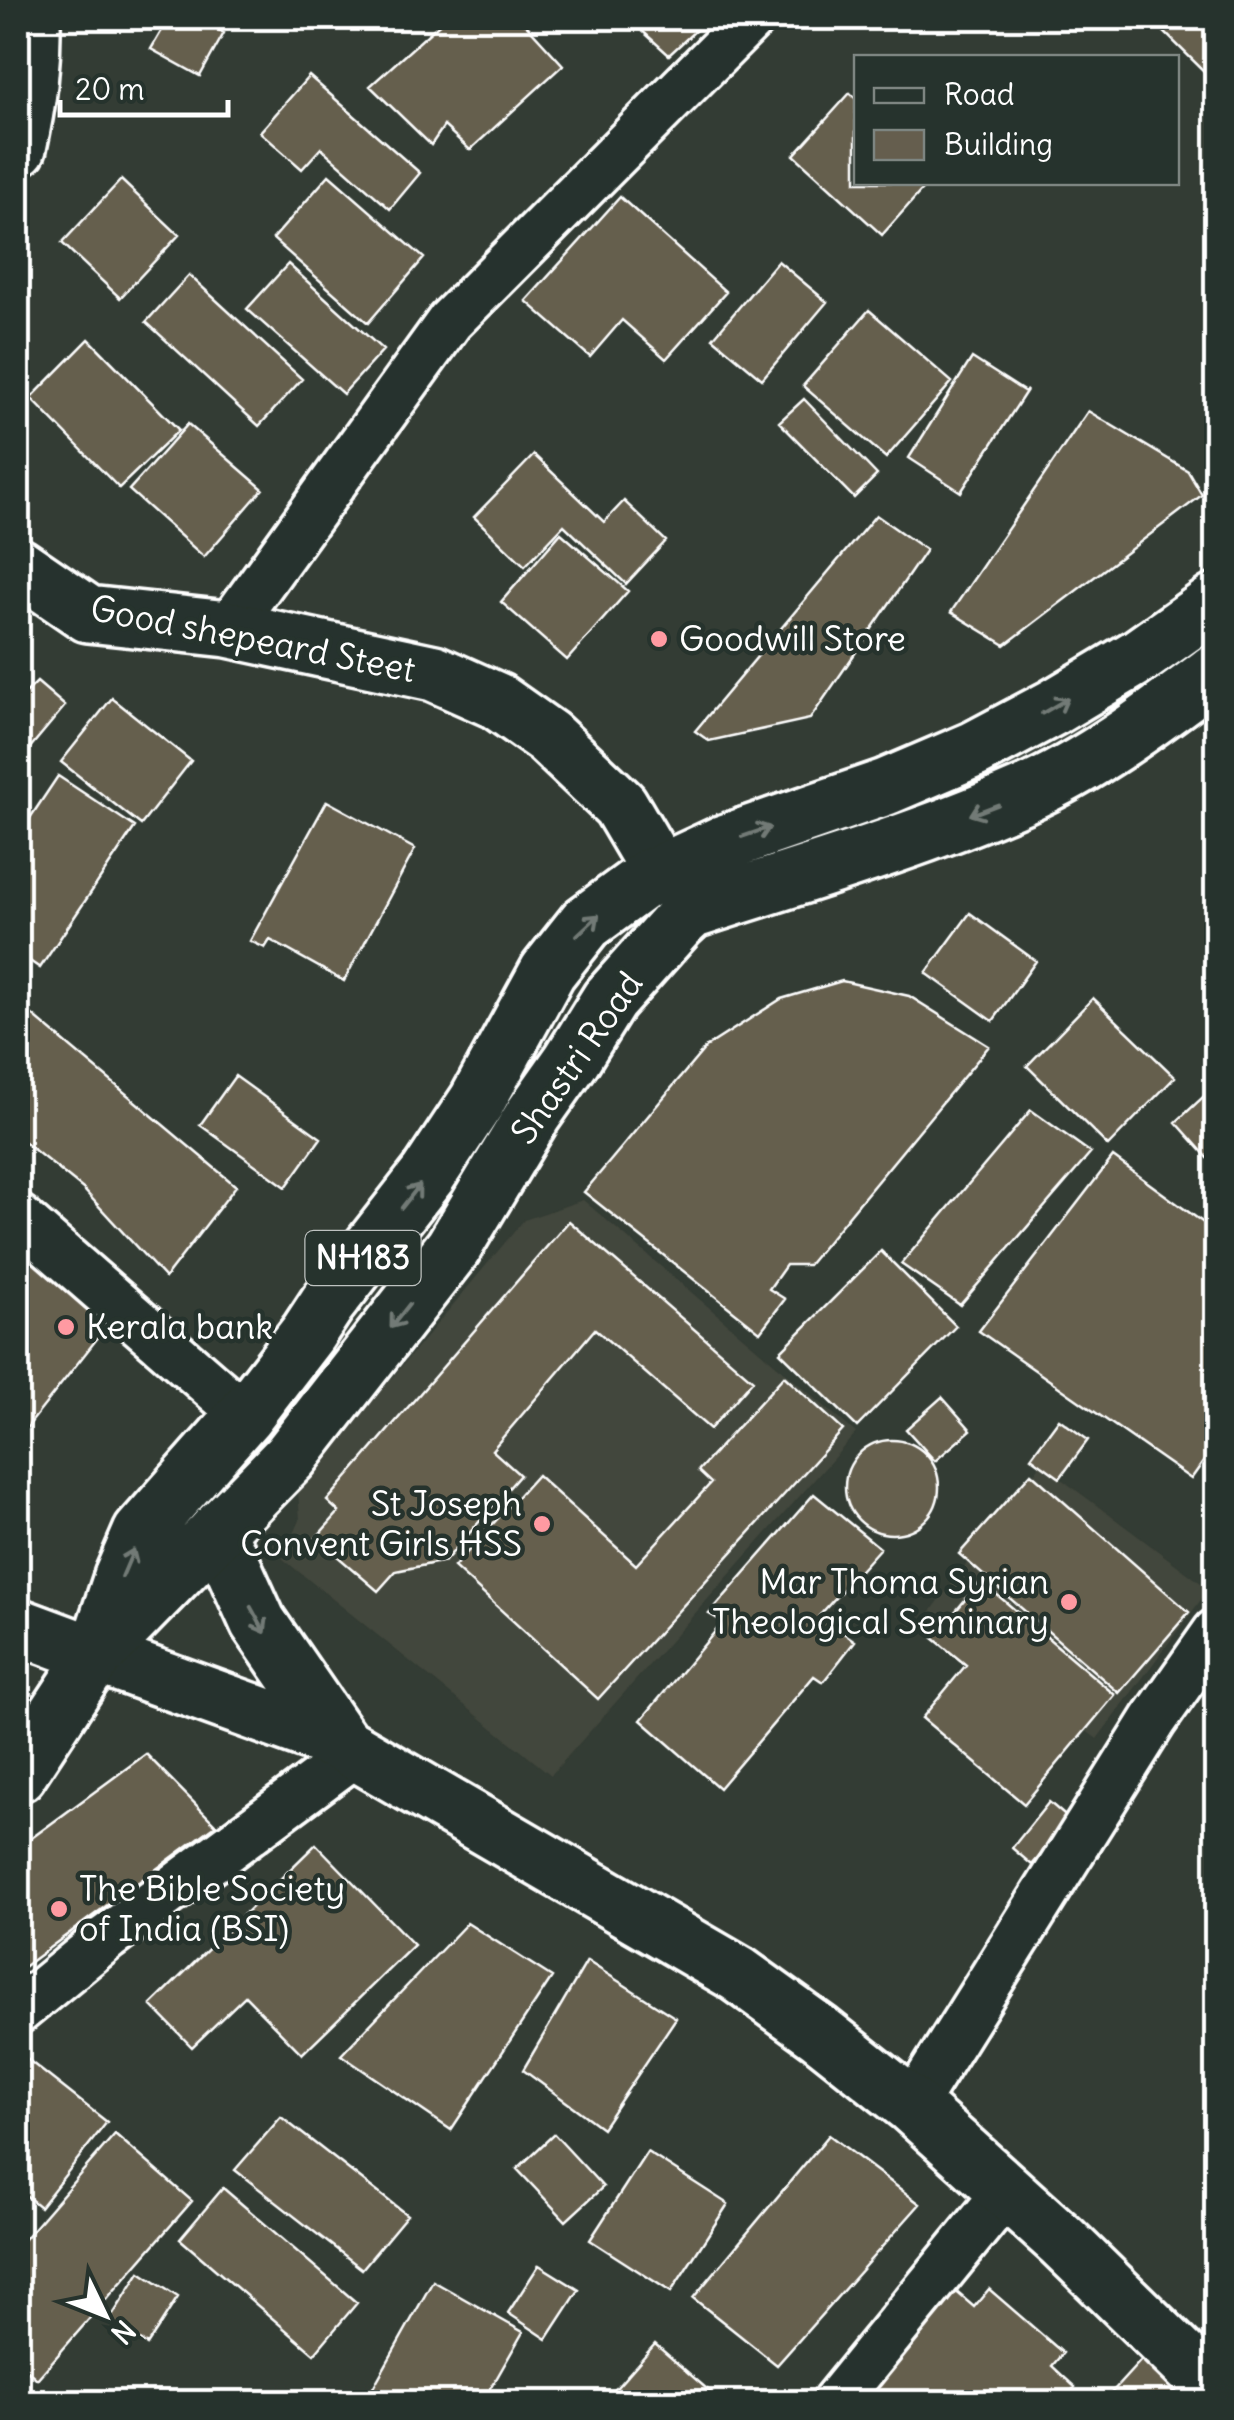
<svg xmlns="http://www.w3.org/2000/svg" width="1234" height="2420" viewBox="0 0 1234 2420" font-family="Delius,sans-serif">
<rect width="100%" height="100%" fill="#333c34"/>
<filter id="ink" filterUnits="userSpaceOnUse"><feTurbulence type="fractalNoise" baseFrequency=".01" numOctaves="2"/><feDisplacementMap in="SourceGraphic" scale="20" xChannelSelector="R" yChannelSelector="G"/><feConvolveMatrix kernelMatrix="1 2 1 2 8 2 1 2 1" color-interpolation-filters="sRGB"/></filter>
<g filter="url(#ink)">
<!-- built -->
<path fill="#42463c" d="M 583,1200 L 856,1433 L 551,1775 L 283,1559 L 300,1520 L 298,1490 L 524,1220 Z
M 1041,1464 L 1209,1589 L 1097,1739 L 929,1614 Z"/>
<!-- building -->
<path fill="#655e4e" stroke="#fff" stroke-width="2.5" d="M 169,18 L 196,18 L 224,33 L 200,76 L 151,49 Z
M 446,18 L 520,18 L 563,65 L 470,150 L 444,126 L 431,145 L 370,86 Z
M 628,18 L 709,18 L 669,55 Z
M 1158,18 L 1216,18 L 1216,83 L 1154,22 Z
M 309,76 L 420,173 L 390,209 L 321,148 L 302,169 L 260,132 Z
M 850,93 L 856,99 L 856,182 L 929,182 L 882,235 L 794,155 Z
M 329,175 L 424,258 L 368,323 L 273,239 Z
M 121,180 L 179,235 L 120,298 L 62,243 Z
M 620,197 L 726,292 L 666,359 L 622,320 L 590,357 L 526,301 Z
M 778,261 L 827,302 L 762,379 L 713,338 Z
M 288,264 L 383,350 L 343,394 L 247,309 Z
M 189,275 L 302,379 L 259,426 L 146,322 Z
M 869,310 L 952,382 L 886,458 L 803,386 Z
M 89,339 L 179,430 L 119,488 L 31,398 Z
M 972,358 L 1025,392 L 1027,390 L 961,492 L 909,458 Z
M 804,399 L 877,475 L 854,498 L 779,422 Z
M 1088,411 L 1188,471 L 1202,495 L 1005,645 L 951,612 Z
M 188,424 L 263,489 L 204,557 L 129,490 Z
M 534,455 L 604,522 L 624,501 L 666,541 L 626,584 L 564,525 L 525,566 L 474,517 Z
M 876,515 L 926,550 L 810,719 L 709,741 L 695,731 Z
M 561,533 L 628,591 L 567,660 L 501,602 Z
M 37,682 L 65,706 L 18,762 L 18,684 L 27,692 Z
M 112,698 L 191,761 L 141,825 L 61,762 Z
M 58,776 L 135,827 L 40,968 L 18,953 L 18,836 Z
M 327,801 L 415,849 L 344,981 L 270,940 L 265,948 L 250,941 Z
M 970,913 L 1036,961 L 993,1021 L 926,973 Z
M 842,981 L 909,996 L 989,1046 L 808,1265 L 786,1265 L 769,1289 L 785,1299 L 760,1332 L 584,1192 L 706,1047 L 781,999 Z
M 1093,998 L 1175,1077 L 1108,1146 L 1027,1066 Z
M 18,1003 L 236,1186 L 165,1278 L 83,1189 L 18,1137 Z
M 235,1076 L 321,1138 L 286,1187 L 200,1125 Z
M 1216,1085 L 1216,1167 L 1176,1122 Z
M 1031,1110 L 1091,1153 L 960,1305 L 901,1264 Z
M 1113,1157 L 1216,1232 L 1216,1444 L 1191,1479 L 979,1331 Z
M 569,1221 L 753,1380 L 710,1429 L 595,1329 L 492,1450 L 520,1475 L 445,1561 L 396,1571 L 378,1591 L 316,1538 L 339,1512 L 327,1501 Z
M 18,1234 L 111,1321 L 18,1439 Z
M 881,1251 L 956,1326 L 857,1427 L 780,1352 Z
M 784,1376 L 843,1430 L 598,1699 L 454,1567 L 537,1475 L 636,1565 L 711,1483 L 698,1471 Z
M 942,1397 L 971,1430 L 935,1461 L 906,1429 Z
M 1059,1419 L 1088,1440 L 1060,1478 L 1031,1457 Z
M845 1487a47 47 0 1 1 94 0a47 47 0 1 1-94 0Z
M 1031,1473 L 1189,1612 L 1119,1693 L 959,1554 Z
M 814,1494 L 880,1548 L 819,1616 L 855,1641 L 823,1682 L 814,1676 L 719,1788 L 641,1720 L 723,1622 L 709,1614 Z
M 981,1581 L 1115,1695 L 1024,1804 L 922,1718 L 966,1665 L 933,1638 Z
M 146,1754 L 216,1825 L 18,1971 L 18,1848 Z
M 1049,1802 L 1070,1820 L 1032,1865 L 1012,1848 Z
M 316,1844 L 414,1945 L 302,2054 L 245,1996 L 192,2047 L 151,2005 Z
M 467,1923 L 552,1977 L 451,2130 L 341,2055 Z
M 587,1961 L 676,2018 L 602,2128 L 523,2070 Z
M 18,2052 L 107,2122 L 40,2207 L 18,2189 Z
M 281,2117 L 407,2215 L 362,2269 L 235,2170 Z
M 115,2134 L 192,2201 L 37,2379 L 18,2362 L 18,2246 Z
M 554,2134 L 603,2187 L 566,2221 L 517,2169 Z
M 829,2135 L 920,2204 L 777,2365 L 693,2298 Z
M 647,2152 L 728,2204 L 671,2292 L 590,2240 Z
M 223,2188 L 357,2303 L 314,2354 L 180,2239 Z
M 539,2265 L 579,2290 L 547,2339 L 508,2313 Z
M 140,2272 L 178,2297 L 147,2345 L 109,2321 Z
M 433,2281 L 523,2332 L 483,2402 L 365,2402 Z
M 953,2289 L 974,2307 L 989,2289 L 1063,2353 L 1052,2366 L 1075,2387 L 1062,2402 L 862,2402 Z
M 655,2344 L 722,2402 L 604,2402 Z
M 1145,2356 L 1183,2390 L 1172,2402 L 1103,2402 Z"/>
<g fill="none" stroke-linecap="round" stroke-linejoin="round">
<defs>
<path id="minor" d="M 228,629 L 450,321 L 752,18
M 18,1217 L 245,1415
M 18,2011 L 108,1937 L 356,1753
M 912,2106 L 1154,1720 L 1216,1632
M 835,2402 L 1007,2191"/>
<path id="secondary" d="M 18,148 C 28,102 33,64 32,18
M 18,566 L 88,614 L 228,629 L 359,657 L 434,673 L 497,701 L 548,737 L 620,805 L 659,871"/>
<path id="primary" d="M 217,1531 L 258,1622 L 342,1744
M 96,1655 L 342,1744 L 738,1974 L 820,2033 L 912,2106 L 1062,2241 L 1216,2391"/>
<path id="trunk" d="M 666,870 L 724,843 L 886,787 L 975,749 L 1054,707 L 1141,655 L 1216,602
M 18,1626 L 96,1655
M 100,1643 L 122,1577 L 141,1533 L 245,1415 L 308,1333 L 327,1304 L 428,1175 L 477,1101 L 548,971 L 586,923 L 650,876
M 18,1774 L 96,1655 L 290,1457 L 453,1248 L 533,1115 L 571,1061 L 609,1000 L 678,923 L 691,911 C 802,875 916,842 1023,795 C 1093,764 1156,716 1216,671"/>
</defs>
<!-- minor casing -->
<use href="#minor" stroke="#fff" stroke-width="52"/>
<!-- secondary casing -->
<use href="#secondary" stroke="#fff" stroke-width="62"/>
<!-- primary casing -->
<use href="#primary" stroke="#fff" stroke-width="62"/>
<!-- trunk casing -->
<use href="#trunk" stroke="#fff" stroke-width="62"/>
<!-- minor -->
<use href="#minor" stroke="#26332d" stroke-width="45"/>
<!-- secondary -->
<use href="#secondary" stroke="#26332d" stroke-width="55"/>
<!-- primary -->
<use href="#primary" stroke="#26332d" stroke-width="55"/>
<!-- trunk -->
<use href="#trunk" stroke="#26332d" stroke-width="55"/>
</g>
<!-- one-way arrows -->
<defs><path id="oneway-shaft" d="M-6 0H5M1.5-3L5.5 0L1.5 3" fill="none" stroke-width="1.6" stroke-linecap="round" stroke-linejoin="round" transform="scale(2.5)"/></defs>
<g stroke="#727a76">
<use href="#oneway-shaft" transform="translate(1055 706) rotate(-30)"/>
<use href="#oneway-shaft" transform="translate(984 810) rotate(159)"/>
<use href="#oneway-shaft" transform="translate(756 832) rotate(-19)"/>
<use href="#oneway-shaft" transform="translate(588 925) rotate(-43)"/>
<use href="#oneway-shaft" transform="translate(411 1196) rotate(-52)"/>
<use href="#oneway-shaft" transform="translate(400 1316) rotate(128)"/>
<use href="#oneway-shaft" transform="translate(128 1563) rotate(-67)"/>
<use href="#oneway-shaft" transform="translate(258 1620) rotate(61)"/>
</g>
</g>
<!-- markers -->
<g fill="#ff9aa2" stroke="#26332d" stroke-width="4">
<circle cx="659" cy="639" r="10"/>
<circle cx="66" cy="1327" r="10"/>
<circle cx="542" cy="1524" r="10"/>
<circle cx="1069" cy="1602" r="10"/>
<circle cx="59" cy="1909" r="10"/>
</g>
<g text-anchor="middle" stroke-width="9" stroke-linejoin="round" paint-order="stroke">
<!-- shield labels -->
<rect fill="#26332d" stroke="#bec2c0" stroke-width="2.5" x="305.5" y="1231" width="115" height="54" rx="8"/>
<g font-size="32" font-weight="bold" fill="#fff">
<text x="363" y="1269">NH183</text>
</g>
<!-- street labels -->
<g font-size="35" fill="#fff" stroke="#26332d">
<text transform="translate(253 639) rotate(11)" y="12">Good shepeard Steet</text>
<text transform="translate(577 1058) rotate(-55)" y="12">Shastri Road</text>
</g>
<!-- poi labels -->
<g font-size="35" fill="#fff" stroke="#26332d" text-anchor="start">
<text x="679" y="651">Goodwill Store</text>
<text x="86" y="1339">Kerala bank</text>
<text x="522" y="1516" text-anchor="end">St Joseph<tspan x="522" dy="40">Convent Girls HSS</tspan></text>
<text x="1049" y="1594" text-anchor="end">Mar Thoma Syrian<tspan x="1049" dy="40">Theological Seminary</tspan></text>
<text x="79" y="1901">The Bible Society<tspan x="79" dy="40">of India (BSI)</tspan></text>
</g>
</g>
<!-- margin -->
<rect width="1234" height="2420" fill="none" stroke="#26332d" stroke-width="60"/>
<rect x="30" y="30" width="1174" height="2360" fill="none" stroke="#fff" stroke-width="4" filter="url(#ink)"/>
<!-- legend -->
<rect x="854" y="55" width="325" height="130" fill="#26332d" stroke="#7d8581" stroke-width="2.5"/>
<rect x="874" y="88" width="50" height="15" fill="#26332d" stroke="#7d8581" stroke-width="2.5"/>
<text x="944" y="105" font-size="30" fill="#ffffff">Road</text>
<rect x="874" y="130" width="50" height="30" fill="#655e4e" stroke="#7d8581" stroke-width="2.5"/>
<text x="944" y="155" font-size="30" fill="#ffffff">Building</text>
<!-- north arrow -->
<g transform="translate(105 2315) rotate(133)" stroke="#26332d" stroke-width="8" paint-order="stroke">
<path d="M0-8L18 38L0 25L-18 38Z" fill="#ffffff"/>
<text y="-15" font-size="28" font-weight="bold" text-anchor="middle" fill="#ffffff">N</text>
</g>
<!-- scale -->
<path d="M60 100v15h168v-15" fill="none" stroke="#ffffff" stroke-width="5"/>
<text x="75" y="100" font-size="30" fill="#ffffff" stroke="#26332d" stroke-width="8" paint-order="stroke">20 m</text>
</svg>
